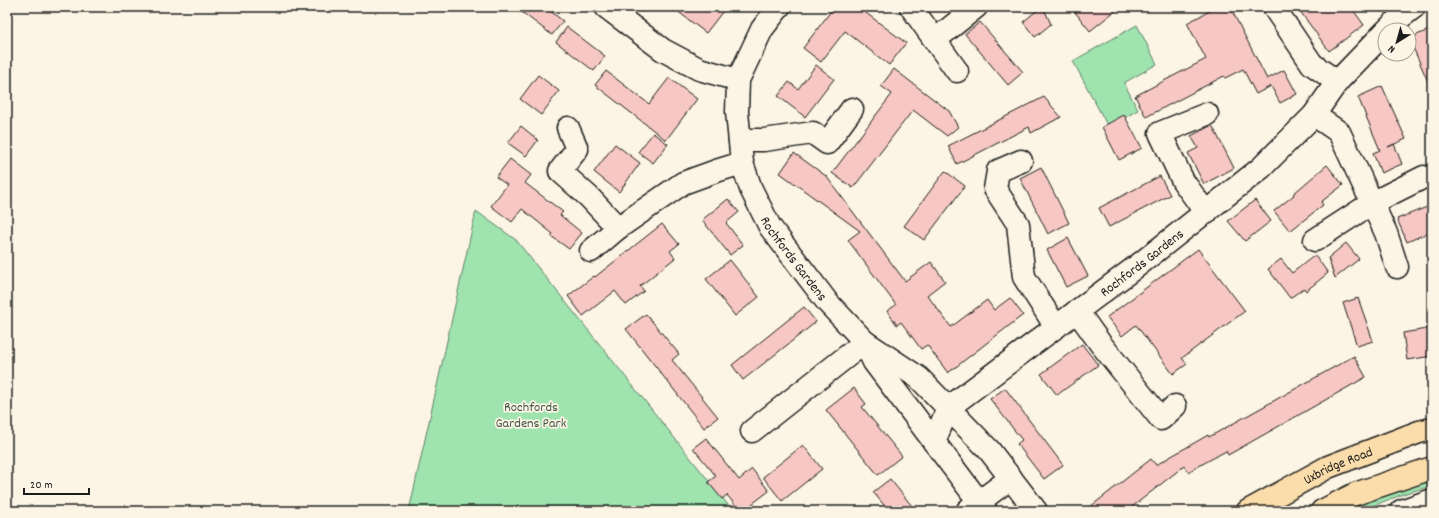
<svg xmlns="http://www.w3.org/2000/svg" width="1439" height="518" viewBox="0 0 1439 518" font-family="Dekko,sans-serif">
<rect width="100%" height="100%" fill="#fcf5e5"/>
<filter id="ink" filterUnits="userSpaceOnUse"><feTurbulence type="fractalNoise" baseFrequency=".025" numOctaves="2"/><feDisplacementMap in="SourceGraphic" scale="8" xChannelSelector="R" yChannelSelector="G"/><feConvolveMatrix kernelMatrix="1 2 1 2 8 2 1 2 1" color-interpolation-filters="sRGB"/></filter>
<g filter="url(#ink)">
<!-- green -->
<path fill="#9fe3af" stroke="#5e8066" d="M 1137,25 L 1157,64 L 1124,83 L 1138,110 L 1108,127 L 1073,61 Z
M 476,211 L 516,240 L 733,511 L 409,511 Z
M 1432,478 L 1432,486 L 1409,492 L 1359,511 L 1344,511 L 1417,482 Z"/>
<!-- building -->
<path fill="#f7c7c4" stroke="#1c1c1c" d="M 515,7 L 545,7 L 563,21 L 552,35 Z
M 672,7 L 726,7 L 706,33 Z
M 834,7 L 858,7 L 906,43 L 889,65 L 845,31 L 821,62 L 803,48 Z
M 1041,7 L 1043,7 L 1051,24 L 1035,37 L 1023,22 Z
M 1071,7 L 1120,7 L 1090,31 Z
M 1217,7 L 1230,7 L 1267,79 L 1284,70 L 1297,94 L 1280,103 L 1271,86 L 1256,94 L 1243,69 L 1225,78 L 1224,76 L 1146,117 L 1135,96 L 1206,59 L 1187,23 Z
M 1297,7 L 1351,7 L 1364,25 L 1329,51 Z
M 980,22 L 1023,72 L 1008,85 L 965,34 Z
M 567,27 L 605,56 L 594,71 L 556,42 Z
M 1432,29 L 1432,91 L 1409,38 Z
M 816,65 L 834,79 L 805,117 L 778,96 L 789,82 L 798,89 Z
M 894,69 L 949,111 L 958,127 L 947,136 L 913,110 L 853,188 L 832,173 L 892,94 L 881,86 Z
M 606,71 L 649,104 L 669,78 L 697,99 L 666,140 L 595,85 Z
M 538,75 L 559,91 L 541,115 L 520,99 Z
M 1382,86 L 1406,139 L 1388,147 L 1394,144 L 1402,164 L 1381,173 L 1373,153 L 1380,150 L 1358,97 Z
M 1044,97 L 1061,117 L 1031,133 L 1029,127 L 957,164 L 948,146 Z
M 1124,115 L 1142,148 L 1119,160 L 1102,127 Z
M 1212,125 L 1234,168 L 1204,184 L 1188,153 L 1198,148 L 1191,136 Z
M 521,126 L 538,140 L 526,156 L 508,143 Z
M 653,133 L 668,144 L 653,163 L 638,152 Z
M 615,144 L 640,163 L 619,192 L 594,172 Z
M 794,153 L 826,176 L 905,281 L 931,262 L 945,281 L 927,295 L 951,327 L 987,300 L 994,310 L 1010,298 L 1023,315 L 948,373 L 927,345 L 921,349 L 901,322 L 897,325 L 887,311 L 896,305 L 848,240 L 860,231 L 780,173 Z
M 510,159 L 531,175 L 525,183 L 563,212 L 560,215 L 582,233 L 569,249 L 551,236 L 553,234 L 522,209 L 512,222 L 491,206 L 507,185 L 496,177 Z
M 1327,165 L 1343,185 L 1321,202 L 1323,205 L 1290,231 L 1274,211 L 1294,195 L 1293,194 Z
M 1041,167 L 1069,223 L 1048,234 L 1020,178 Z
M 945,171 L 965,186 L 924,240 L 904,226 Z
M 1160,176 L 1170,195 L 1109,227 L 1099,208 Z
M 728,199 L 739,212 L 726,223 L 743,245 L 730,255 L 702,220 Z
M 1255,200 L 1271,221 L 1245,241 L 1228,221 Z
M 1432,205 L 1432,231 L 1407,242 L 1397,219 Z
M 662,224 L 679,244 L 670,251 L 675,258 L 640,286 L 644,291 L 626,305 L 615,291 L 583,316 L 568,296 L 594,276 L 595,277 Z
M 1068,238 L 1088,276 L 1066,287 L 1047,250 Z
M 1346,243 L 1359,259 L 1335,278 L 1328,258 Z
M 1198,249 L 1245,311 L 1182,358 L 1187,364 L 1173,374 L 1136,325 L 1122,336 L 1107,317 Z
M 1315,255 L 1328,273 L 1306,291 L 1304,288 L 1290,298 L 1268,269 L 1281,259 L 1292,273 Z
M 730,260 L 759,297 L 735,316 L 706,279 Z
M 1358,298 L 1373,341 L 1357,346 L 1343,303 Z
M 804,307 L 816,322 L 743,380 L 732,365 Z
M 646,314 L 679,354 L 672,360 L 718,417 L 704,428 L 626,329 Z
M 1432,328 L 1432,356 L 1407,360 L 1403,333 Z
M 1082,344 L 1098,365 L 1057,395 L 1041,374 Z
M 1354,356 L 1366,377 L 1228,455 L 1226,451 L 1188,472 L 1184,466 L 1127,511 L 1085,511 L 1151,459 L 1156,465 L 1208,435 L 1209,437 Z
M 854,388 L 866,404 L 862,407 L 902,456 L 878,475 L 826,410 Z
M 1005,388 L 1063,465 L 1044,479 L 1017,444 L 1022,440 L 990,399 Z
M 706,438 L 739,480 L 752,469 L 769,491 L 743,511 L 740,511 L 727,495 L 722,499 L 708,482 L 716,476 L 693,448 Z
M 803,445 L 822,469 L 782,501 L 763,477 Z
M 890,479 L 916,511 L 889,511 L 873,492 Z"/>
<g fill="none" stroke-linecap="round" stroke-linejoin="round">
<defs>
<g id="minor">
<path d="M 606,7 L 663,50 L 699,69 L 738,80"/>
<path id="s1" d="M 779,7 L 762,29 L 738,80 L 737,112 L 742,163 L 751,189 L 770,227 L 828,303 L 865,342 L 919,378 L 989,450 L 1036,511"/>
<path d="M 911,7 L 957,71"/>
<path d="M 1275,9 L 1312,64 L 1337,82"/>
<path d="M 1387,30 L 1397,20 L 1414,7"/>
<path d="M 935,40 L 976,7"/>
<path d="M 1314,115 L 1339,132 L 1386,233 L 1397,267"/>
<path d="M 568,128 L 577,149 L 560,171 L 589,197 L 618,228"/>
<path d="M 740,140 L 764,140 L 813,133 L 827,143 L 852,109"/>
<path d="M 1021,161 L 998,171 L 995,189 L 1018,224 L 1024,277 L 1056,327"/>
<path d="M 1206,213 L 1183,181 L 1160,133 L 1207,114"/>
<path d="M 1315,240 L 1372,203 L 1424,177"/>
<path d="M 591,251 L 618,228 L 683,183 L 716,171 L 742,163"/>
<path d="M 1077,311 L 1100,343 L 1161,419 L 1175,406"/>
<path d="M 866,345 L 874,362 L 986,511"/>
<path d="M 752,431 L 865,342"/>
<path id="s2" d="M 934,442 L 948,408 L 1141,263 L 1261,168 L 1314,115 L 1337,82 L 1385,32"/>
<path d="M 968,510 L 1011,478"/>
<path d="M 1401,511 L 1432,500"/>
</g>
<g id="major">
<path id="s3" d="M 1248,511 L 1328,467 L 1419,432 L 1432,429"/>
<path d="M 1322,511 L 1355,494 L 1432,468"/>
</g>
</defs>
<!-- minor casing -->
<use href="#minor" stroke="#1c1c1c" stroke-width="25"/>
<!-- major casing -->
<use href="#major" stroke="#1c1c1c" stroke-width="25"/>
<!-- minor -->
<use href="#minor" stroke="#fcf5e5" stroke-width="22"/>
<!-- major -->
<use href="#major" stroke="#faddab" stroke-width="22"/>
</g>
</g>
<g text-anchor="middle" stroke-width="3.5" stroke-linejoin="round" paint-order="stroke">
<!-- street labels -->
<g font-size="14" fill="#1c1c1c" stroke="#fcf5e5">
<text dy="5" stroke="none"><textPath href="#s1" startOffset="277">Rochfords Gardens</textPath></text>
<text dy="5" stroke="none"><textPath href="#s2" startOffset="279">Rochfords Gardens</textPath></text>
<text dy="5" stroke="none"><textPath href="#s3" startOffset="101">Uxbridge Road</textPath></text>
</g>
<!-- park labels -->
<g font-size="14" fill="#435848" stroke="#fcf5e5">
<text x="531" y="411">Rochfords<tspan x="531" dy="16">Gardens Park</tspan></text>
</g>
</g>
<!-- margin -->
<rect width="1439" height="518" fill="none" stroke="#fcf5e5" stroke-width="24"/>
<rect x="12" y="12" width="1415" height="494" fill="none" stroke="#1c1c1c" stroke-width="1.5" filter="url(#ink)"/>
<!-- north arrow -->
<g transform="translate(1397 42) rotate(217)"><circle r="19" fill="#fcf5e5" stroke="#a29e95"/>
<path d="M0-3L7 15L0 10L-7 15Z" fill="#1c1c1c"/>
<text y="-6" font-size="11" font-weight="bold" text-anchor="middle" fill="#1c1c1c">N</text>
</g>
<!-- scale -->
<path d="M24 488v6h65v-6" fill="none" stroke="#1c1c1c" stroke-width="2"/>
<text x="30" y="488" font-size="12" fill="#1c1c1c" stroke="#fcf5e5" stroke-width="3" paint-order="stroke">20 m</text>
</svg>
